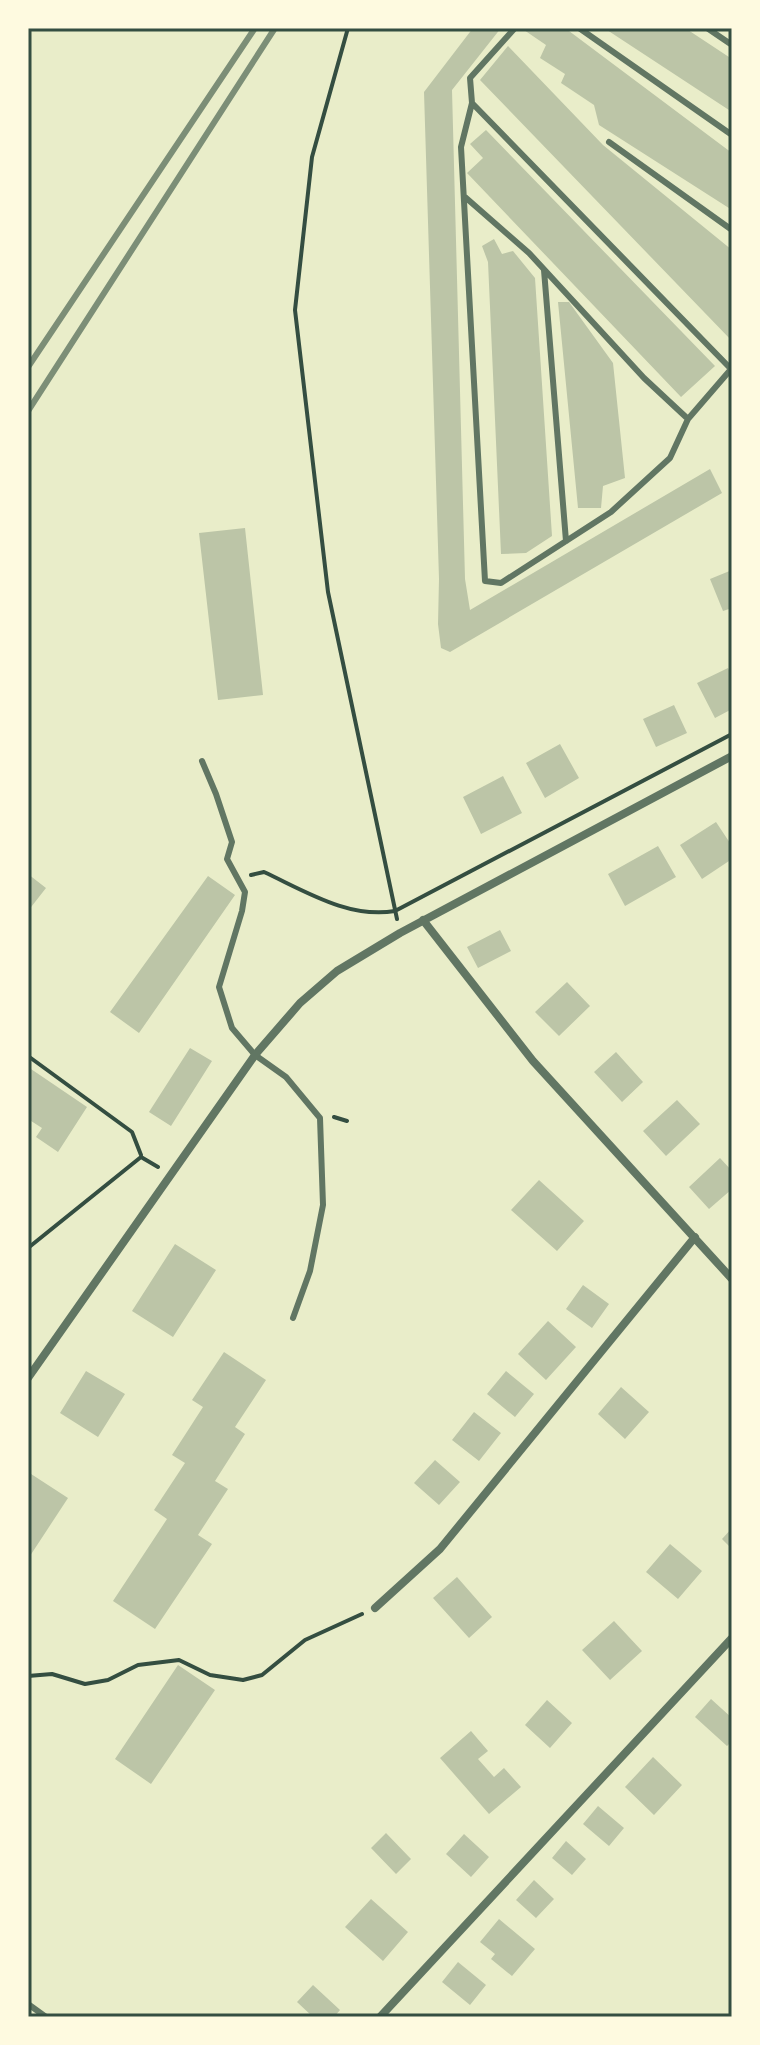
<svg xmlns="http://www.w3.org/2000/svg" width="760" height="2045" viewBox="0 0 760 2045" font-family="Ubuntu,sans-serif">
<rect width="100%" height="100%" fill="#e9edc9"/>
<!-- building -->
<path fill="#bcc5a7" d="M 473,28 L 501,28 L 452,90 L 465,579 L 470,610 L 710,469 L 722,493 L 450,652 L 441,648 L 438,624 L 439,579 L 424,92 Z
M 525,28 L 565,28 L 732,153 L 732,210 L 599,125 L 594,105 L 561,83 L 565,74 L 540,58 L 546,45 L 524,30 Z
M 604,28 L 685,28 L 732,59 L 732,112 Z
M 508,46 L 603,145 L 732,250 L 732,341 L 480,80 Z
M 486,130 L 715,366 L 681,397 L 467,173 L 483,158 L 470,144 Z
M 494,239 L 502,254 L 513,251 L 535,278 L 552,536 L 526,553 L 501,554 L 488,262 L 482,246 Z
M 558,302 L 569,302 L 613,363 L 625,478 L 603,486 L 601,508 L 578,508 Z
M 245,528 L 263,695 L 218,700 L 199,533 Z
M 732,570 L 732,608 L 723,611 L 710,579 Z
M 728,668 L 732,676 L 732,709 L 715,718 L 697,683 Z
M 674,705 L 687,733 L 656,747 L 643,719 Z
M 560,744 L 579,778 L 545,798 L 526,763 Z
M 503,776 L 522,813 L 481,834 L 463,797 Z
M 716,822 L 732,846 L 732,859 L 702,879 L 680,845 Z
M 658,846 L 676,877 L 625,906 L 608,874 Z
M 28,874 L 46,888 L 28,911 Z
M 208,876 L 235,895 L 139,1033 L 110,1012 Z
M 500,930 L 511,951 L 478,968 L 467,947 Z
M 567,982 L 590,1006 L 559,1036 L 535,1012 Z
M 190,1048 L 212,1061 L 171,1126 L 149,1112 Z
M 616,1052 L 643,1082 L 622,1102 L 594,1072 Z
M 28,1067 L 87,1107 L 58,1152 L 36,1137 L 42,1128 L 28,1119 Z
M 677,1100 L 700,1124 L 666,1156 L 643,1131 Z
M 720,1158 L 732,1171 L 732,1189 L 709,1209 L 689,1187 Z
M 539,1180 L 584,1221 L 557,1251 L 511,1210 Z
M 175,1244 L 216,1270 L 173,1337 L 132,1311 Z
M 583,1285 L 609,1304 L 592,1328 L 566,1309 Z
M 548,1321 L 576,1347 L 546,1380 L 518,1354 Z
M 224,1352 L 266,1380 L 235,1427 L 245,1434 L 215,1481 L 228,1489 L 198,1535 L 212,1544 L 155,1629 L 113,1601 L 167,1519 L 154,1510 L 185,1463 L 172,1455 L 203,1407 L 192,1400 Z
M 86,1371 L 125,1394 L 98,1437 L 60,1413 Z
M 506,1371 L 534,1394 L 515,1417 L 487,1394 Z
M 621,1387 L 649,1412 L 625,1439 L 598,1414 Z
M 474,1412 L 501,1433 L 479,1461 L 452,1440 Z
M 435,1460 L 460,1482 L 439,1505 L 414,1483 Z
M 28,1472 L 68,1498 L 28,1559 Z
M 732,1528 L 732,1549 L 722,1539 Z
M 670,1544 L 702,1571 L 678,1599 L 646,1572 Z
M 457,1577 L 492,1617 L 469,1638 L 433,1598 Z
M 614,1621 L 642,1651 L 610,1680 L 582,1650 Z
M 178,1665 L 215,1690 L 151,1784 L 115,1759 Z
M 711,1699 L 732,1718 L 732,1741 L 727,1746 L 695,1717 Z
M 547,1700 L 572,1723 L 550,1748 L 525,1725 Z
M 471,1731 L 488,1751 L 478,1759 L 494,1777 L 504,1768 L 521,1787 L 489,1814 L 440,1758 Z
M 653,1757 L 682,1785 L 654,1815 L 625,1787 Z
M 598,1806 L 624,1828 L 609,1846 L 583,1824 Z
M 386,1833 L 411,1859 L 396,1874 L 371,1848 Z
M 464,1834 L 489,1857 L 471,1877 L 446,1854 Z
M 566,1841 L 586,1859 L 572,1875 L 552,1858 Z
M 534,1880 L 554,1899 L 536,1918 L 516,1900 Z
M 371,1899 L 408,1932 L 383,1961 L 345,1927 Z
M 499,1919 L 535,1949 L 512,1976 L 491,1959 L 495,1954 L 480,1942 Z
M 458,1962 L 486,1985 L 470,2005 L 442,1982 Z
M 313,1985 L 340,2010 L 334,2017 L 313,2017 L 297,2002 Z"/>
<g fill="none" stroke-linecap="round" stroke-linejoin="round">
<!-- path -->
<path stroke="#344e41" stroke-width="4" d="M 348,28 L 312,157 L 295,310 L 328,592 L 397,919
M 251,875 L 264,872 C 305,891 349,919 395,911 L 732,734
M 28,1056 L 132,1132 L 141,1155
M 334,1117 L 347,1121
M 28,1248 L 141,1157 L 158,1167
M 28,1676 L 52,1674 L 85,1684 L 108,1680 L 138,1665 L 179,1660 L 210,1675 L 243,1680 L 262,1675 L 305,1640 L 362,1614"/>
<!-- service -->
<path stroke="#617663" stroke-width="6" d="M 515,28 L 470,78 L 472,103 L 731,369
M 579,28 L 732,135
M 707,28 L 732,45
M 472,103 L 461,147 L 485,581 L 501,583 L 611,512 L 670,458 L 688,419 L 732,368
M 609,142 L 732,230
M 465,197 L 529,253 L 644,378 L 688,419
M 544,270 L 566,541
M 202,761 L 216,794 L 232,842 L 227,859 L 245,892 L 242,911 L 219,987 L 232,1028 L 255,1055 L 286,1077 L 320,1118 L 323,1205 L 310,1271 L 293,1318
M 28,2004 L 46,2017"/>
<!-- minor -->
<path stroke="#617663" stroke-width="8" d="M 423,920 L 533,1061 L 732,1279
M 28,1378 L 255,1055 L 300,1003 L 337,971 L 400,933 L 732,756
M 375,1608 L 440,1549 L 695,1237
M 380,2017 L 732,1638"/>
<!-- rail -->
<path stroke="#7c8e77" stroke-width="6" d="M 28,367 L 255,28
M 28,411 L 275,28"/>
</g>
<!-- border -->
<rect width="760" height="2045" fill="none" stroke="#fefae0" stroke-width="60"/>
<rect x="30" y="30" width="700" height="1985" fill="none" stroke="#344e41" stroke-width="3"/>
</svg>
